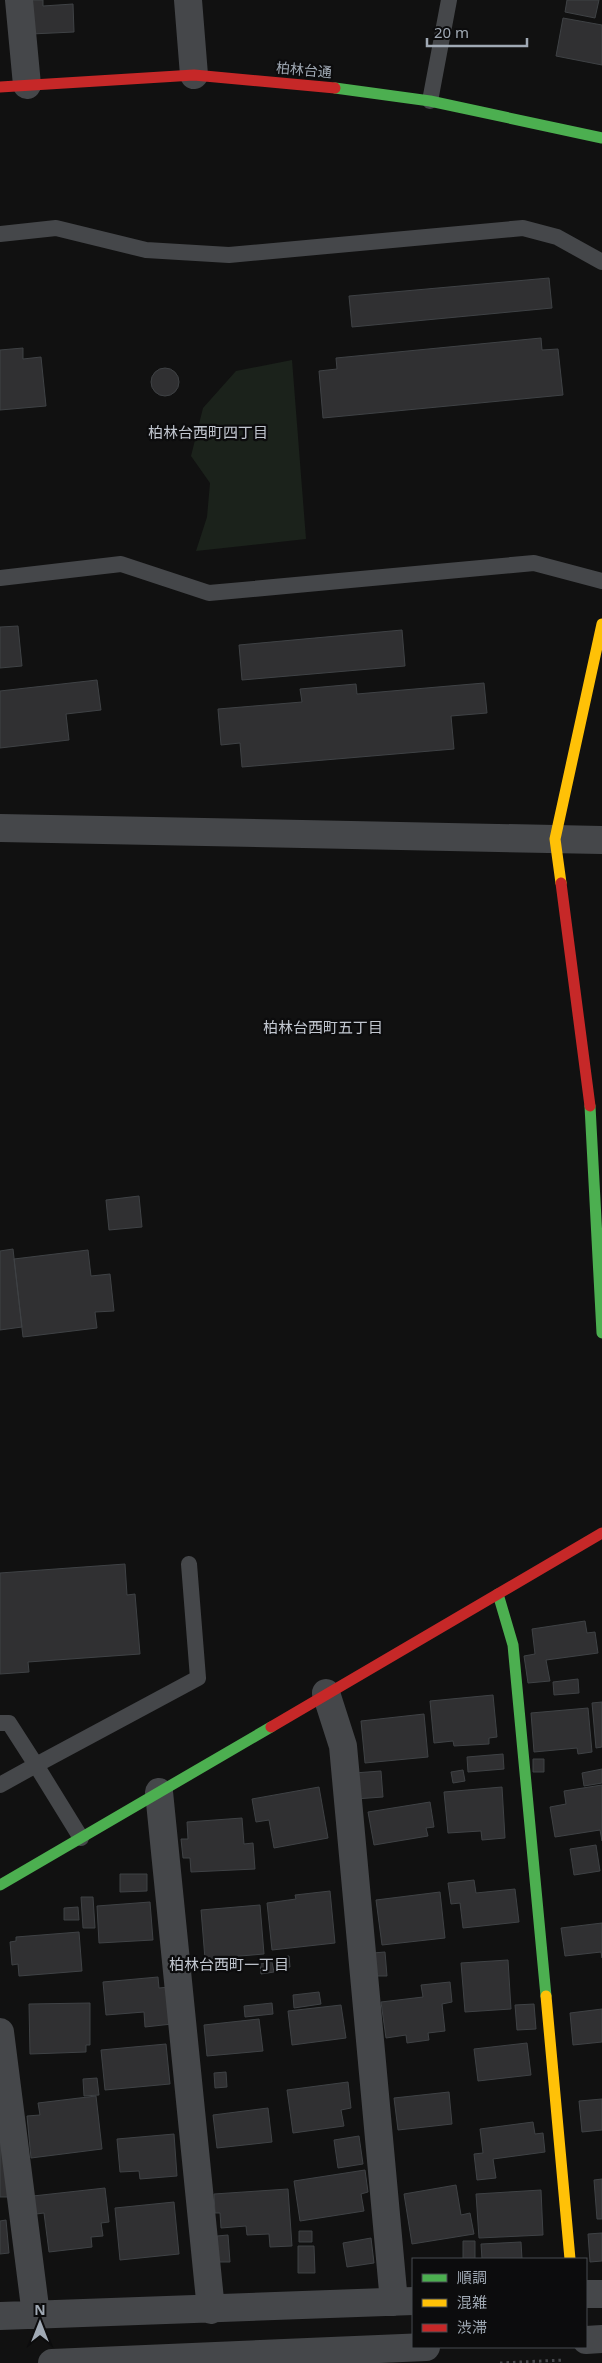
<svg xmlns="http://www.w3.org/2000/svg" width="602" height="2363" viewBox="0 0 602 2363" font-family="'Noto Sans','Noto Sans JP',sans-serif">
<rect width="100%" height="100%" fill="#111"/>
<!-- green -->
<path fill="#1b221b" d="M 292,360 L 306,539 L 196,551 L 207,517 L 210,483 L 191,456 L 203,408 L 236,371 Z"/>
<!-- building -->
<path fill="#303032" stroke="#3f4245" d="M 30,0 L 43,0 L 43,6 L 73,4 L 74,32 L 31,34 Z
M 567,0 L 599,0 L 595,18 L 565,12 Z
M 563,18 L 602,25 L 602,65 L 556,56 Z
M 549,278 L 552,308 L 352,327 L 349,296 Z
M 541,338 L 542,350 L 558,349 L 563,395 L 323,418 L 319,371 L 337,369 L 336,358 Z
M 23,348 L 23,359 L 41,357 L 46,406 L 0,410 L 0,350 Z
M151 382a14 14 0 1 1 28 0a14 14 0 1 1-28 0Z
M 18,626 L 22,666 L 0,668 L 0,627 Z
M 402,630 L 405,666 L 242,680 L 239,645 Z
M 97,680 L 101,710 L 66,714 L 69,740 L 0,748 L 0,691 Z
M 484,683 L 487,713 L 451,716 L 454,749 L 242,767 L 240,743 L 221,745 L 218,709 L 302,702 L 300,689 L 356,684 L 357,694 Z
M 139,1196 L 142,1227 L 109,1230 L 106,1200 Z
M 13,1249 L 22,1327 L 0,1330 L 0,1251 Z
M 88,1250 L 91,1276 L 110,1274 L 114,1311 L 95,1312 L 97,1328 L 23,1337 L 14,1259 Z
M 125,1564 L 127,1595 L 135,1594 L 140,1654 L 28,1662 L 29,1672 L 0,1674 L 0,1573 Z
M 585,1621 L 587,1633 L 595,1632 L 598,1653 L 546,1660 L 550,1681 L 528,1683 L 524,1656 L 535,1654 L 532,1629 Z
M 578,1679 L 579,1693 L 554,1695 L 553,1682 Z
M 493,1695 L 497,1737 L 489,1738 L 489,1744 L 454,1746 L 453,1741 L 434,1743 L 430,1701 Z
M 602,1702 L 602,1747 L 596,1748 L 592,1703 Z
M 588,1708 L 592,1752 L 578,1754 L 577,1748 L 534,1752 L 531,1713 Z
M 424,1714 L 428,1757 L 365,1763 L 361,1721 Z
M 503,1754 L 504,1769 L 468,1772 L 467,1757 Z
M 533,1759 L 544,1759 L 544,1772 L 533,1772 Z
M 602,1769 L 602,1783 L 584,1786 L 582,1773 Z
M 463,1770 L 465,1781 L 453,1783 L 451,1772 Z
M 381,1771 L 383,1797 L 355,1799 L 354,1773 Z
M 602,1785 L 602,1841 L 600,1830 L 555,1837 L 550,1807 L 566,1804 L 564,1791 Z
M 319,1787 L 328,1838 L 274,1848 L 269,1820 L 256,1822 L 252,1799 Z
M 502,1787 L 505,1838 L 482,1840 L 481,1831 L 448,1833 L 444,1792 Z
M 430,1802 L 434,1827 L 426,1828 L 428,1836 L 374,1845 L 368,1812 Z
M 242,1818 L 244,1844 L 253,1843 L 255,1869 L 191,1872 L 190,1858 L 183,1858 L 181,1839 L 188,1839 L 187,1822 Z
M 596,1845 L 600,1871 L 574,1875 L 570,1849 Z
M 120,1874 L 147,1874 L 147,1891 L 120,1892 Z
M 474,1880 L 476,1893 L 515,1889 L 519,1922 L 463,1928 L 460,1903 L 451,1904 L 448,1883 Z
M 330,1891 L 335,1943 L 272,1950 L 267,1903 L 296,1899 L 295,1895 Z
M 440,1892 L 445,1938 L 382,1945 L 376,1900 Z
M 81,1897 L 93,1897 L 95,1928 L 83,1928 Z
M 150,1902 L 153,1940 L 99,1943 L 97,1906 Z
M 260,1905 L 264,1954 L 205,1959 L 201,1910 Z
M 78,1907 L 79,1920 L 64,1920 L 64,1908 Z
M 602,1923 L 602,1958 L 601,1952 L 565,1956 L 561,1928 Z
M 79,1932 L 82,1971 L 19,1976 L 18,1964 L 12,1965 L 10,1942 L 16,1941 L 16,1937 Z
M 385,1952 L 387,1976 L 375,1976 L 373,1953 Z
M 289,1956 L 290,1967 L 279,1969 L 277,1958 Z
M 508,1960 L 511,2009 L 465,2012 L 461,1963 Z
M 272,1962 L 274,1972 L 261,1974 L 260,1964 Z
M 158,1977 L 159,1988 L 169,1987 L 172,2024 L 145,2027 L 144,2012 L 106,2015 L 103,1982 Z
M 450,1982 L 452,2002 L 442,2004 L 445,2031 L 428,2033 L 429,2040 L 407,2043 L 406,2035 L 386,2038 L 381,2002 L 423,1997 L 421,1985 Z
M 319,1992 L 321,2004 L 294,2008 L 293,1995 Z
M 90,2003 L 90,2045 L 86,2045 L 86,2052 L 30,2054 L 29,2004 Z
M 272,2003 L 273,2014 L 245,2017 L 244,2006 Z
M 534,2004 L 536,2029 L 517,2030 L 515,2005 Z
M 341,2005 L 346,2038 L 292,2045 L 288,2011 Z
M 602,2009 L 602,2042 L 573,2045 L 570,2013 Z
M 259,2019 L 263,2051 L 207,2056 L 204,2025 Z
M 527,2043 L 531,2075 L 478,2081 L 474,2049 Z
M 166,2044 L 170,2084 L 105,2090 L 101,2050 Z
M 226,2072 L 227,2087 L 215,2088 L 214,2073 Z
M 97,2078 L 99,2095 L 84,2096 L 83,2079 Z
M 348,2082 L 351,2108 L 341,2110 L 344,2126 L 293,2133 L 287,2090 Z
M 449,2092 L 452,2124 L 398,2130 L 394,2098 Z
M 96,2096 L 102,2149 L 31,2158 L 27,2116 L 40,2115 L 38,2103 Z
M 602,2099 L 602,2130 L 582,2132 L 579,2101 Z
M 268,2108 L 272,2142 L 217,2148 L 213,2115 Z
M 533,2122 L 535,2134 L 543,2133 L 545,2152 L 493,2159 L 496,2178 L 477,2180 L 474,2154 L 483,2153 L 480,2129 Z
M 0,2125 L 8,2197 L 0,2197 Z
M 174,2134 L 177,2176 L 140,2179 L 139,2171 L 120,2172 L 117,2139 Z
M 359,2136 L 363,2164 L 338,2168 L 334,2140 Z
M 365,2170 L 368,2192 L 361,2194 L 364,2211 L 300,2221 L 294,2181 Z
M 602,2179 L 602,2219 L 597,2219 L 594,2180 Z
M 456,2185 L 461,2215 L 470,2213 L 474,2234 L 412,2244 L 404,2194 Z
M 105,2188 L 109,2222 L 101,2223 L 103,2236 L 91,2237 L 92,2247 L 49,2252 L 44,2213 L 36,2214 L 33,2196 Z
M 288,2189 L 292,2246 L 270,2247 L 269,2234 L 247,2235 L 246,2226 L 221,2228 L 220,2213 L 215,2213 L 214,2194 Z
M 541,2190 L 543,2235 L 479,2238 L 476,2194 Z
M 174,2202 L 179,2254 L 120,2260 L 115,2208 Z
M 6,2220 L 9,2253 L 0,2254 L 0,2221 Z
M 299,2231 L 312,2231 L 312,2242 L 299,2242 Z
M 602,2233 L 602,2261 L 590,2262 L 588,2234 Z
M 228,2235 L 230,2262 L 218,2262 L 217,2236 Z
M 371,2238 L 374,2263 L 347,2267 L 343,2243 Z
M 463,2241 L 475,2241 L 475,2259 L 463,2259 Z
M 521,2242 L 522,2259 L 482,2259 L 481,2244 Z
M 298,2246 L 314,2246 L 315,2273 L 298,2273 Z"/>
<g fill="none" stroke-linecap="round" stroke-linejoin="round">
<!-- path -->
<path stroke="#46484c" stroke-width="3" stroke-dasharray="2.5 4" stroke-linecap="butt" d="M 500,2363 L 564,2360"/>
<!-- lane -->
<path stroke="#45474a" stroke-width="16" d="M 430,101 L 449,0
M 0,234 L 56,228 L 146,250 L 229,255 L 523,228 L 557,237 L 602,262
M 0,578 L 121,564 L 209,593 L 534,563 L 602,581
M 0,1723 L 9,1723 L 36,1765 L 198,1678 L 189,1564
M 0,1785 L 36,1765 L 81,1838"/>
<!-- street -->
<path stroke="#45474a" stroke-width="28" d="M 19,0 L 27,85
M 188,0 L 194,75
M 0,828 L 602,840
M 326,1693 L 343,1746 L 394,2302
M 159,1792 L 211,2310
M 0,2032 L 36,2315
M 586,2294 L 602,2294
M 0,2316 L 413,2301
M 586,2340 L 602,2339
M 52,2363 L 426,2347"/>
<!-- fast -->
<path stroke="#4caf50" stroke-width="11" d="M 335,88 L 430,101 L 602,138
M 590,1106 L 602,1333
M 498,1594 L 513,1645 L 546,1996
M 0,1885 L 271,1727"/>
<!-- slow -->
<path stroke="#ffc107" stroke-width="11" d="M 561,883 L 555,839 L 602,624
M 546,1996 L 570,2259"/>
<!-- jam -->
<path stroke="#c62828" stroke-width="11" d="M 0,87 L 194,75 L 335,88
M 561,883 L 590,1106
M 271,1727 L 602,1533"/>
</g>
<g text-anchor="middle" stroke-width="4.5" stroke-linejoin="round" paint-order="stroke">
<!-- street labels -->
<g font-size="14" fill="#a0a9b4" stroke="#0c0c0d">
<text transform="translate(304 70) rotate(5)" y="5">柏林台通</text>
</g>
<!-- neighbourhood labels -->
<g font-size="15" fill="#c2c7d0" stroke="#0c0c0d">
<text x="208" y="438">柏林台西町四丁目</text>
<text x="323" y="1033">柏林台西町五丁目</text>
<text x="229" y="1970">柏林台西町一丁目</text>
</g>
</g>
<!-- legend -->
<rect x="412" y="2258" width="175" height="90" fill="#0c0c0d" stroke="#474b50"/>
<rect x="422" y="2274" width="25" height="8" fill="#4caf50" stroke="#474b50"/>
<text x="457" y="2283" font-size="15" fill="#a0a9b4">順調</text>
<rect x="422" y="2299" width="25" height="8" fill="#ffc107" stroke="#474b50"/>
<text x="457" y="2308" font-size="15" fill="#a0a9b4">混雑</text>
<rect x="422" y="2324" width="25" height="8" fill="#c62828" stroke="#474b50"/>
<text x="457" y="2333" font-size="15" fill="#a0a9b4">渋滞</text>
<!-- north arrow -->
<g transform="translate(40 2323)" stroke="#0c0c0d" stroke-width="4" paint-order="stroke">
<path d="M0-4L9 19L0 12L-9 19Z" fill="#a0a9b4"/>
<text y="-8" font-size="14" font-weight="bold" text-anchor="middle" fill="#a0a9b4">N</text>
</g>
<!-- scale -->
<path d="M427 38v8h100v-8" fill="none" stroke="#a0a9b4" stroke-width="2.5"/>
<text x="434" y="38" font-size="15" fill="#a0a9b4" stroke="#0c0c0d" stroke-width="4" paint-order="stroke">20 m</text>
</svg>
